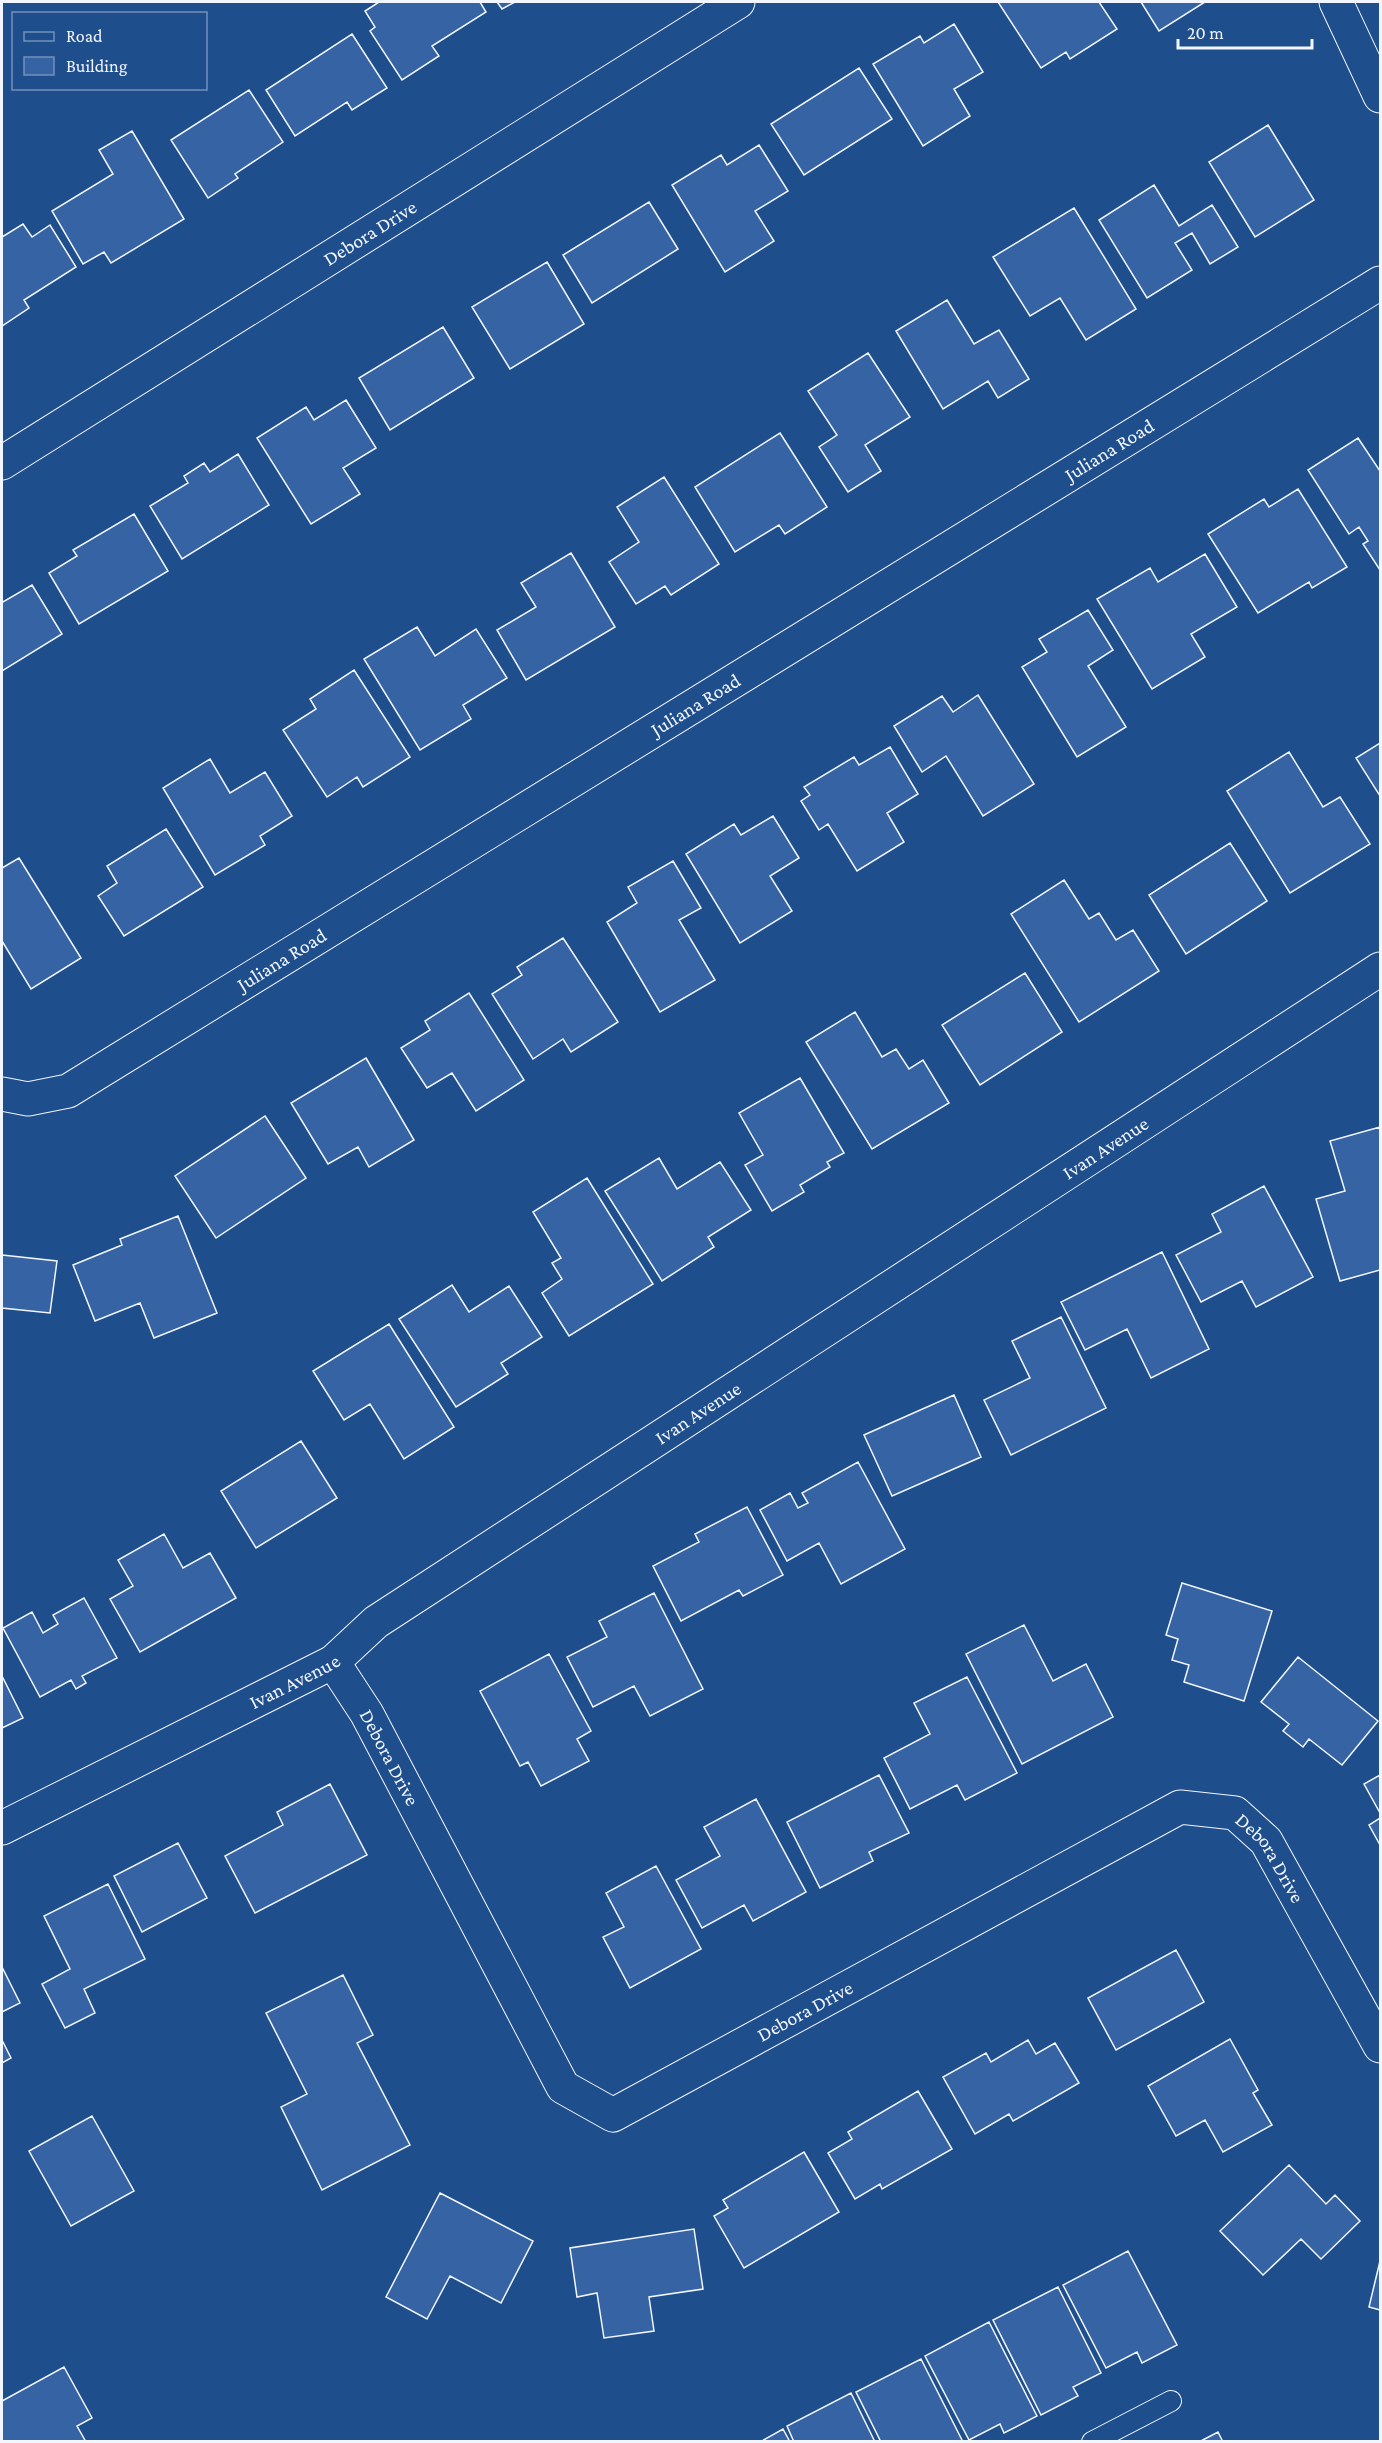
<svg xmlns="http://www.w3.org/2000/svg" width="1382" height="2443" viewBox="0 0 1382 2443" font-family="'Crimson Pro',serif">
<rect width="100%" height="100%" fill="#1f4e8c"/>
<!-- building -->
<path fill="#3563a3" stroke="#f2f6ff" stroke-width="1.5" d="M 379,2 L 480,2 L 486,12 L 432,46 L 439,56 L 402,80 L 370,31 L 375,27 L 365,11 Z
M 497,2 L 515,2 L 502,9 Z
M 998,2 L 1099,2 L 1117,29 L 1070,59 L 1066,52 L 1041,68 Z
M 1141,2 L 1205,2 L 1159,31 Z
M 954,24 L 983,72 L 954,89 L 970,116 L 923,146 L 873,64 L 920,36 L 924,43 Z
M 352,34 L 387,88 L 352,110 L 347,102 L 295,136 L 266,90 Z
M 859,68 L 892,119 L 804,175 L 771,124 Z
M 249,90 L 283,142 L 235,174 L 238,178 L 208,198 L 171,140 Z
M 1268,125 L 1314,200 L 1255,237 L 1209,162 Z
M 132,131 L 184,219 L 111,263 L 104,252 L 83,264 L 52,211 L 113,174 L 99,150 Z
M 759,145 L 788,191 L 755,211 L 774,241 L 725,272 L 672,185 L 721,155 L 727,165 Z
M 1154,185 L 1179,226 L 1212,205 L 1238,247 L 1210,264 L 1192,233 L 1175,243 L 1192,270 L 1147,298 L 1099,220 Z
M 649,202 L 678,249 L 592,303 L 563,255 Z
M 1074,208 L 1136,309 L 1086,340 L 1060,298 L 1030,316 L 993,257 Z
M 23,224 L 32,237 L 50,225 L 76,267 L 24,300 L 29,308 L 2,326 L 2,237 Z
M 547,262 L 584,324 L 510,369 L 472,307 Z
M 947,300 L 974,344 L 999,330 L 1029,379 L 998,398 L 988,381 L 943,409 L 896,331 Z
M 443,327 L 474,378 L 390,430 L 359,378 Z
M 868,353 L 910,417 L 865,445 L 881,471 L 848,492 L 819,447 L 837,435 L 808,391 Z
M 346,400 L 376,448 L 343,468 L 360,494 L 311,524 L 257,438 L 306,407 L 314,420 Z
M 780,433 L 827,507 L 785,534 L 779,525 L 735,552 L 695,487 Z
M 1358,438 L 1380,471 L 1380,570 L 1363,544 L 1368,541 L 1359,527 L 1349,534 L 1308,470 Z
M 238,454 L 269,505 L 182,559 L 150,506 L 188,483 L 184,476 L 204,463 L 210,472 Z
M 664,477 L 719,564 L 671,595 L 665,586 L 636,604 L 609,562 L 639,542 L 617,507 Z
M 1298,489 L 1347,567 L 1312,588 L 1309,582 L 1258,613 L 1208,534 L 1264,499 L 1269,507 Z
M 134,514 L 168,571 L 79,624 L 49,573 L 77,556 L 73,550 Z
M 571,553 L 615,627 L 526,680 L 497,630 L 536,607 L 521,583 Z
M 1205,554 L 1237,607 L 1191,634 L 1205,657 L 1152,689 L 1097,599 L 1150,568 L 1158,582 Z
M 32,585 L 62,634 L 2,671 L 2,600 L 3,602 Z
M 1088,610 L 1113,650 L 1088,666 L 1126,727 L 1077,757 L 1022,667 L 1047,652 L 1039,639 Z
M 417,627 L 435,656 L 476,629 L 507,678 L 463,705 L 471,719 L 420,750 L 364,659 Z
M 354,670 L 410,757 L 363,787 L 357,777 L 327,797 L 283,730 L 316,709 L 310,699 Z
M 978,695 L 1034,784 L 983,816 L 946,756 L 922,772 L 894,726 L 942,696 L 953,712 Z
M 1380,743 L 1380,796 L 1356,758 Z
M 890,747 L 918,794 L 887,813 L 904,842 L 857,871 L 828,824 L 819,830 L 801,801 L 810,795 L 804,787 L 854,757 L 859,765 Z
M 1289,752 L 1323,807 L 1340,797 L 1370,844 L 1290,893 L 1227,791 Z
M 210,759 L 230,793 L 265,772 L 292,816 L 260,836 L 265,845 L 215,875 L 163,788 Z
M 773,816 L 799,858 L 770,876 L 792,911 L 740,943 L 686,854 L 734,824 L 741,835 Z
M 166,829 L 203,887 L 124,936 L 98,896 L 117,883 L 107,866 Z
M 1230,843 L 1267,901 L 1186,954 L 1149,895 Z
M 19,858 L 81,958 L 31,989 L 2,941 L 2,868 Z
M 673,861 L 701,908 L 679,920 L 715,980 L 660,1012 L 607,922 L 637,903 L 628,887 Z
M 1064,880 L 1089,919 L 1099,913 L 1116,940 L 1133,930 L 1159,971 L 1079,1022 L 1011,914 Z
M 563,938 L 618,1022 L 571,1052 L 563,1039 L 533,1059 L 492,994 L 522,975 L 517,967 Z
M 1025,973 L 1062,1032 L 980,1085 L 942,1025 Z
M 469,993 L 524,1080 L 476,1111 L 452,1073 L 427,1088 L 401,1048 L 430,1030 L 425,1021 Z
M 855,1012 L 882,1057 L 896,1049 L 909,1069 L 923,1060 L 949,1103 L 872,1149 L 806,1042 Z
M 366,1058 L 414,1140 L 369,1167 L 358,1147 L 328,1164 L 291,1103 Z
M 800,1078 L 844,1153 L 827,1162 L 830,1167 L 800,1185 L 804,1192 L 772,1211 L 745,1165 L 763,1155 L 739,1113 Z
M 265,1116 L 306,1178 L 216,1238 L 175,1176 Z
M 1380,1127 L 1380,1270 L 1340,1281 L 1316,1199 L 1345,1191 L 1330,1141 Z
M 659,1158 L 677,1189 L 720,1162 L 751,1210 L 708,1237 L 714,1247 L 662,1281 L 605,1191 Z
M 587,1178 L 653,1284 L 569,1336 L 542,1293 L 562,1279 L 552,1263 L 561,1258 L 533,1212 Z
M 1264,1186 L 1313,1277 L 1256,1307 L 1242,1281 L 1201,1302 L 1176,1255 L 1221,1232 L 1212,1214 Z
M 178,1216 L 217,1313 L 154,1338 L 140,1303 L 95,1321 L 73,1265 L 122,1245 L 120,1239 Z
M 1162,1252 L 1209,1349 L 1151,1378 L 1127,1329 L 1085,1350 L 1061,1302 Z
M 2,1255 L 57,1261 L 50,1313 L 2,1308 Z
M 452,1285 L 469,1312 L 509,1286 L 542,1337 L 501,1363 L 508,1374 L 456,1407 L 399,1319 Z
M 1061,1317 L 1106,1408 L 1011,1455 L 984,1400 L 1030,1378 L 1012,1341 Z
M 389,1324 L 454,1427 L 404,1459 L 370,1404 L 344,1420 L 313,1371 Z
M 954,1395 L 981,1457 L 892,1496 L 864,1435 Z
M 301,1441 L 337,1498 L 256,1548 L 221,1491 Z
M 858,1462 L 905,1549 L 841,1584 L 819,1543 L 787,1561 L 760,1510 L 790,1493 L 798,1508 L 808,1503 L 802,1493 Z
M 747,1507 L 783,1575 L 743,1596 L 739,1590 L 681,1621 L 653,1566 L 699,1542 L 695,1534 Z
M 164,1534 L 183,1568 L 210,1553 L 236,1598 L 140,1652 L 110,1599 L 133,1586 L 118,1560 Z
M 1182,1583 L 1272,1611 L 1244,1701 L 1184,1682 L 1189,1665 L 1172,1660 L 1178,1639 L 1166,1635 Z
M 654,1593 L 703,1689 L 650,1716 L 634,1686 L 593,1707 L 567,1657 L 607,1637 L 599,1621 Z
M 84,1598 L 117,1658 L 82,1676 L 86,1683 L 76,1689 L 71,1680 L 40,1697 L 3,1628 L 32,1612 L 43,1633 L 58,1624 L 53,1615 Z
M 1024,1625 L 1053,1681 L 1086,1664 L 1113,1717 L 1022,1764 L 966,1654 Z
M 549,1654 L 591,1731 L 577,1739 L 589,1761 L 541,1786 L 528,1762 L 520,1766 L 480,1691 Z
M 1298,1657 L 1378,1721 L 1342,1765 L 1309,1739 L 1303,1747 L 1283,1731 L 1289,1724 L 1261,1702 Z
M 2,1676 L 23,1718 L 2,1728 Z
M 967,1677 L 1017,1773 L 965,1800 L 957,1785 L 910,1809 L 884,1758 L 930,1734 L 914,1703 Z
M 879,1775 L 909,1833 L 869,1852 L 873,1861 L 820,1888 L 787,1822 Z
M 1380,1775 L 1380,1813 L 1364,1784 Z
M 330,1784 L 367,1855 L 255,1913 L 225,1856 L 283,1825 L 277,1812 Z
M 756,1799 L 806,1892 L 753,1921 L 744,1905 L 702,1928 L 676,1880 L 720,1856 L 704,1827 Z
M 1380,1818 L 1380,1845 L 1369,1825 Z
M 178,1843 L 207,1898 L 142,1932 L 114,1876 Z
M 656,1866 L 701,1949 L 630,1988 L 603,1937 L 624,1927 L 606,1893 Z
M 108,1884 L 145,1959 L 84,1989 L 95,2013 L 65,2028 L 42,1984 L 70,1969 L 44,1916 Z
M 1176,1950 L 1204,2002 L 1116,2050 L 1088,1998 Z
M 2,1967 L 20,2003 L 2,2012 Z
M 343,1975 L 373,2035 L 357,2043 L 410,2145 L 322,2190 L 281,2107 L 307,2094 L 266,2013 Z
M 1230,2039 L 1258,2090 L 1253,2093 L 1272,2125 L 1223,2152 L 1205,2120 L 1176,2136 L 1148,2086 Z
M 2,2040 L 11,2058 L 2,2063 Z
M 1028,2040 L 1036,2054 L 1055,2043 L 1079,2083 L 1013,2121 L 1009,2114 L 975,2134 L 943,2077 L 986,2053 L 991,2062 Z
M 918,2091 L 952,2149 L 882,2189 L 880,2184 L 855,2199 L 828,2153 L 852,2139 L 848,2132 Z
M 92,2116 L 134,2191 L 71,2226 L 29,2151 Z
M 804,2152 L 839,2212 L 744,2268 L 714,2216 L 728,2208 L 723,2200 Z
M 1289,2165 L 1326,2204 L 1335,2195 L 1360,2221 L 1321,2259 L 1301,2239 L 1263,2275 L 1220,2231 Z
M 440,2193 L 533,2241 L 501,2303 L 450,2276 L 427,2319 L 386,2297 Z
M 694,2229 L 703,2289 L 649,2297 L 654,2331 L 604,2338 L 597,2293 L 577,2297 L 570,2248 Z
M 1128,2251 L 1177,2345 L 1142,2363 L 1137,2352 L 1106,2368 L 1063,2285 Z
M 1380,2261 L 1380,2310 L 1369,2307 Z
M 1058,2287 L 1101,2373 L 1073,2387 L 1078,2396 L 1041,2415 L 993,2320 Z
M 989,2322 L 1037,2416 L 1004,2433 L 1000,2424 L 969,2440 L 925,2356 Z
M 921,2359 L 963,2442 L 881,2442 L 856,2392 Z
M 64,2367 L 92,2418 L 77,2426 L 86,2442 L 2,2442 L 2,2401 Z
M 851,2393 L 875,2442 L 794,2442 L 787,2426 Z
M 783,2429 L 790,2442 L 760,2442 Z
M 1218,2432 L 1223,2442 L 1199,2442 Z"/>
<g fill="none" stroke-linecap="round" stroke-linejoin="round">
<defs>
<path id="service" d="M 1092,2442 L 1171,2401"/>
<g id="minor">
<path d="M 1336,2 L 1380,96"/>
<path id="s1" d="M 2,463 L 738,2"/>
<path id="s2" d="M 2,1094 L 28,1099 L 68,1091 L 1380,283"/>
<path id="s3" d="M 333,1662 L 367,1714 L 563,2087 L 613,2115 L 1180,1807 L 1235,1813 L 1266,1841 L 1380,2046"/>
<path id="s4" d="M 2,1828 L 333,1662 L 376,1622 L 1380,969"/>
</g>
</defs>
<!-- service casing -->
<use href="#service" stroke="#f2f6ff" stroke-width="22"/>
<!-- minor casing -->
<use href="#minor" stroke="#f2f6ff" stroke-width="35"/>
<!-- service -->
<use href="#service" stroke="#1f4e8c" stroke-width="20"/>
<!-- minor -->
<use href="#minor" stroke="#1f4e8c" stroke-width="33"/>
</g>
<g text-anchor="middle" stroke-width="4.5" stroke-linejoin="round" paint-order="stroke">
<!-- street labels -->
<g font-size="20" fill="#f2f6ff" stroke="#1f4e8c">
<text dy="7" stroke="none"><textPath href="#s1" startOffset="434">Debora Drive</textPath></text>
<text dy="7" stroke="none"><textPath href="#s2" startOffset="1290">Juliana Road</textPath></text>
<text dy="7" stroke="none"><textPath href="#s2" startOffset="804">Juliana Road</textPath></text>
<text dy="7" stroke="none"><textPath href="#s2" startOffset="318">Juliana Road</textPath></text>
<text dy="7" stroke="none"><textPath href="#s4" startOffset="1299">Ivan Avenue</textPath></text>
<text dy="7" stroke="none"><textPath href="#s4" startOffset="813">Ivan Avenue</textPath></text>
<text dy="7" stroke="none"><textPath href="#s4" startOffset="327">Ivan Avenue</textPath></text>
<text dy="7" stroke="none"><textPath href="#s3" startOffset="111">Debora Drive</textPath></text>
<text dy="7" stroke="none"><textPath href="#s3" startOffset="1299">Debora Drive</textPath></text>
<text dy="7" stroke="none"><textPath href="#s3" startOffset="759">Debora Drive</textPath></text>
</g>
</g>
<!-- border -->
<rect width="1382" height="2443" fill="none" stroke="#f2f6ff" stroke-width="6"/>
<!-- legend -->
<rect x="12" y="12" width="195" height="78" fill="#1f4e8c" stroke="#7391ba" stroke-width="1.5"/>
<rect x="24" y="32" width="30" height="9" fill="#1f4e8c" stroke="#7391ba" stroke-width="1.5"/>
<text x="66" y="42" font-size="18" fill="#f2f6ff">Road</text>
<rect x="24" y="57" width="30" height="18" fill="#3563a3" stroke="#7391ba" stroke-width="1.5"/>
<text x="66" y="72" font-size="18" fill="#f2f6ff">Building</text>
<!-- scale -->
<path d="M1178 39v9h134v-9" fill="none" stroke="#f2f6ff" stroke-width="3"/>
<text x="1187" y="39" font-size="18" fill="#f2f6ff" stroke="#1f4e8c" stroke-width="4.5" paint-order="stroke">20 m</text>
</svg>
